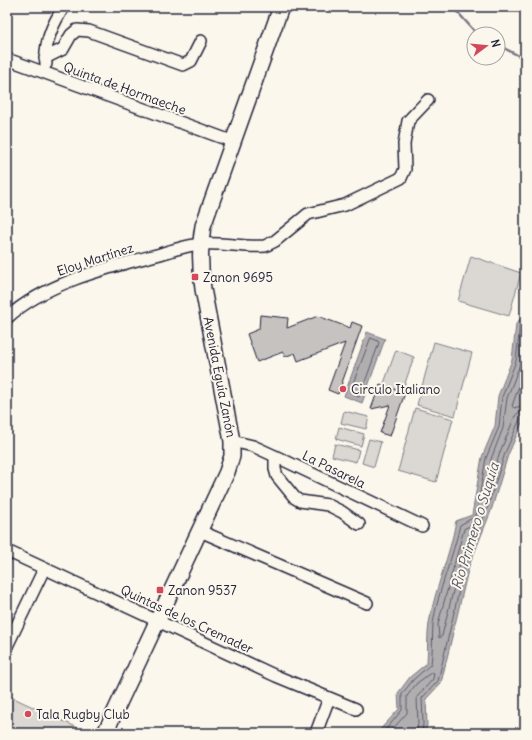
<svg xmlns="http://www.w3.org/2000/svg" width="532" height="740" viewBox="0 0 532 740" font-family="Delius,sans-serif">
<rect width="100%" height="100%" fill="#fbf7ec"/>
<filter id="ink" filterUnits="userSpaceOnUse"><feTurbulence type="fractalNoise" baseFrequency=".025" numOctaves="2"/><feDisplacementMap in="SourceGraphic" scale="8" xChannelSelector="R" yChannelSelector="G"/><feConvolveMatrix kernelMatrix="1 2 1 2 8 2 1 2 1" color-interpolation-filters="sRGB"/></filter>
<g filter="url(#ink)">
<!-- green -->
<path fill="#dbd8d3" stroke="#7e7d87" d="M 471,256 L 521,273 L 509,316 L 458,301 Z
M 434,342 L 472,353 L 455,416 L 417,405 Z
M 396,350 L 414,357 L 402,392 L 383,386 Z
M 415,408 L 453,419 L 436,482 L 398,471 Z
M 344,411 L 369,417 L 366,429 L 341,423 Z
M 339,427 L 364,434 L 361,446 L 336,439 Z
M 369,439 L 381,442 L 374,467 L 362,463 Z
M 335,444 L 359,450 L 356,462 L 332,456 Z
M 7,695 L 89,733 L 7,733 Z"/>
<!-- water -->
<path fill="#b1aeb0" stroke="#787681" d="M 525,313 L 525,416 L 508,455 L 491,511 L 469,566 L 441,683 L 426,699 L 427,725 L 425,733 L 377,733 L 399,709 L 398,693 L 410,677 L 427,663 C 428,650 427,636 429,623 C 435,588 450,556 456,521 L 472,515 L 482,457 L 495,426 L 498,396 L 512,360 L 516,324 Z
M 367,332 L 385,339 L 362,403 L 344,396 Z"/>
<g fill="none" stroke-linecap="round" stroke-linejoin="round">
<!-- shore -->
<path stroke="#5b5a6a" stroke-width="1" d="M 525,327 L 521,362 L 507,398 L 503,428 L 491,459 L 489,479 L 492,478 L 500,452 L 515,416 L 519,412 L 525,411
M 371,338 L 378,341 L 379,343 L 360,396 L 358,397 L 350,392 Z
M 525,369 L 512,406 L 514,408 L 525,405
M 473,525 L 475,527 L 460,563 L 442,636 L 439,638 L 438,624 L 464,529 Z
M 383,733 L 402,710 L 402,694 L 413,680 L 431,664 C 433,651 432,637 433,624 C 438,590 453,558 460,525 L 476,516 L 486,458 L 499,427 L 502,397 L 516,361 L 520,326 L 525,319
M 389,733 L 407,713 L 407,696 L 417,683 L 432,672 L 434,673 L 433,679 L 417,697 L 418,724 L 416,733
M 422,733 L 423,724 L 422,698 L 438,681 L 465,565 L 487,509 L 505,453 L 520,419 L 525,416"/>
<!-- stream -->
<path stroke="#787681" stroke-width="2.5" d="M 453,7 L 477,34
M 498,45 L 525,59"/>
</g>
<!-- building -->
<path fill="#c6c2c0" stroke="#22223b" d="M 260,315 L 288,318 L 287,328 L 318,316 L 350,328 L 352,322 L 362,326 L 338,394 L 328,390 L 345,343 L 298,361 L 295,353 L 284,357 L 283,352 L 257,362 L 247,334 L 259,329 Z
M 380,384 L 405,393 L 390,436 L 380,433 L 390,405 L 371,409 Z"/>
<g fill="none" stroke-linecap="round" stroke-linejoin="round">
<defs>
<path id="street" d="M 45,58 L 63,49 L 71,35 L 77,30 L 89,31 L 183,65 L 191,61 L 201,41
M 7,59 L 234,142
M 46,64 C 44,44 53,23 64,7
M 7,318 C 46,282 110,267 160,254 C 173,250 188,245 201,244 C 223,242 244,248 265,246 L 275,241 L 308,214 L 345,205 L 401,178 L 405,169 L 404,144 L 408,121 L 428,100
M 232,441 L 253,446 L 277,457 L 422,526
M 275,456 L 275,469 L 277,476 L 295,498 L 300,501 L 328,505 L 342,512 L 359,524
M 200,531 L 367,603
M 7,551 L 276,676 L 356,709
M 7,646 L 44,569
M 316,733 L 329,698"/>
<path id="secondary" d="M 105,733 L 227,472 L 232,456 L 232,441 L 203,289 C 200,267 199,248 203,226 L 281,7"/>
</defs>
<!-- street casing -->
<use href="#street" stroke="#22223b" stroke-width="14"/>
<!-- secondary casing -->
<use href="#secondary" stroke="#22223b" stroke-width="18"/>
<!-- street -->
<use href="#street" stroke="#fbf7ec" stroke-width="11"/>
<!-- secondary -->
<use href="#secondary" stroke="#fbf7ec" stroke-width="15"/>
</g>
</g>
<!-- markers -->
<g fill="#d1495b" stroke="#fbf7ec" stroke-width="1.5">
<rect x="191" y="273" width="8" height="8" rx="2"/>
<circle cx="343" cy="389" r="4"/>
<rect x="156" y="586" width="8" height="8" rx="2"/>
<circle cx="28" cy="714" r="4"/>
</g>
<g text-anchor="middle" stroke-width="4" stroke-linejoin="round" paint-order="stroke">
<!-- street labels -->
<g font-size="13" fill="#22223b" stroke="#fbf7ec">
<text transform="translate(125 88) rotate(20)" y="5">Quinta de Hormaeche</text>
<text transform="translate(95 259) rotate(-18)" y="5">Eloy Martínez</text>
<text transform="translate(220 377) rotate(79)" y="5">Avenida Eguía Zanón</text>
<text transform="translate(334 469) rotate(26)" y="5">La Pasarela</text>
<text transform="translate(187 619) rotate(25)" y="5">Quintas de los Cremader</text>
</g>
<!-- poi labels -->
<g font-size="13" fill="#22223b" stroke="#fbf7ec" text-anchor="start">
<text x="203" y="282">Zanon 9695</text>
<text x="351" y="394">Circulo Italiano</text>
<text x="168" y="595">Zanon 9537</text>
<text x="36" y="719">Tala Rugby Club</text>
</g>
<!-- water labels -->
<g font-size="14" font-style="italic" fill="#545364" stroke="#fbf7ec">
<text transform="translate(475 526) rotate(-73)" y="5">Río Primero o Suquía</text>
</g>
</g>
<!-- margin -->
<rect width="532" height="740" fill="none" stroke="#fbf7ec" stroke-width="24"/>
<rect x="12" y="12" width="508" height="716" fill="none" stroke="#22223b" stroke-width="1.5" filter="url(#ink)"/>
<!-- north arrow -->
<g transform="translate(486 46) rotate(74)"><circle r="19" fill="#fbf7ec" stroke="#a4a2a5"/>
<path d="M0-3L7 15L0 10L-7 15Z" fill="#d1495b"/>
<text y="-6" font-size="11" font-weight="bold" text-anchor="middle" fill="#22223b">N</text>
</g>
</svg>
